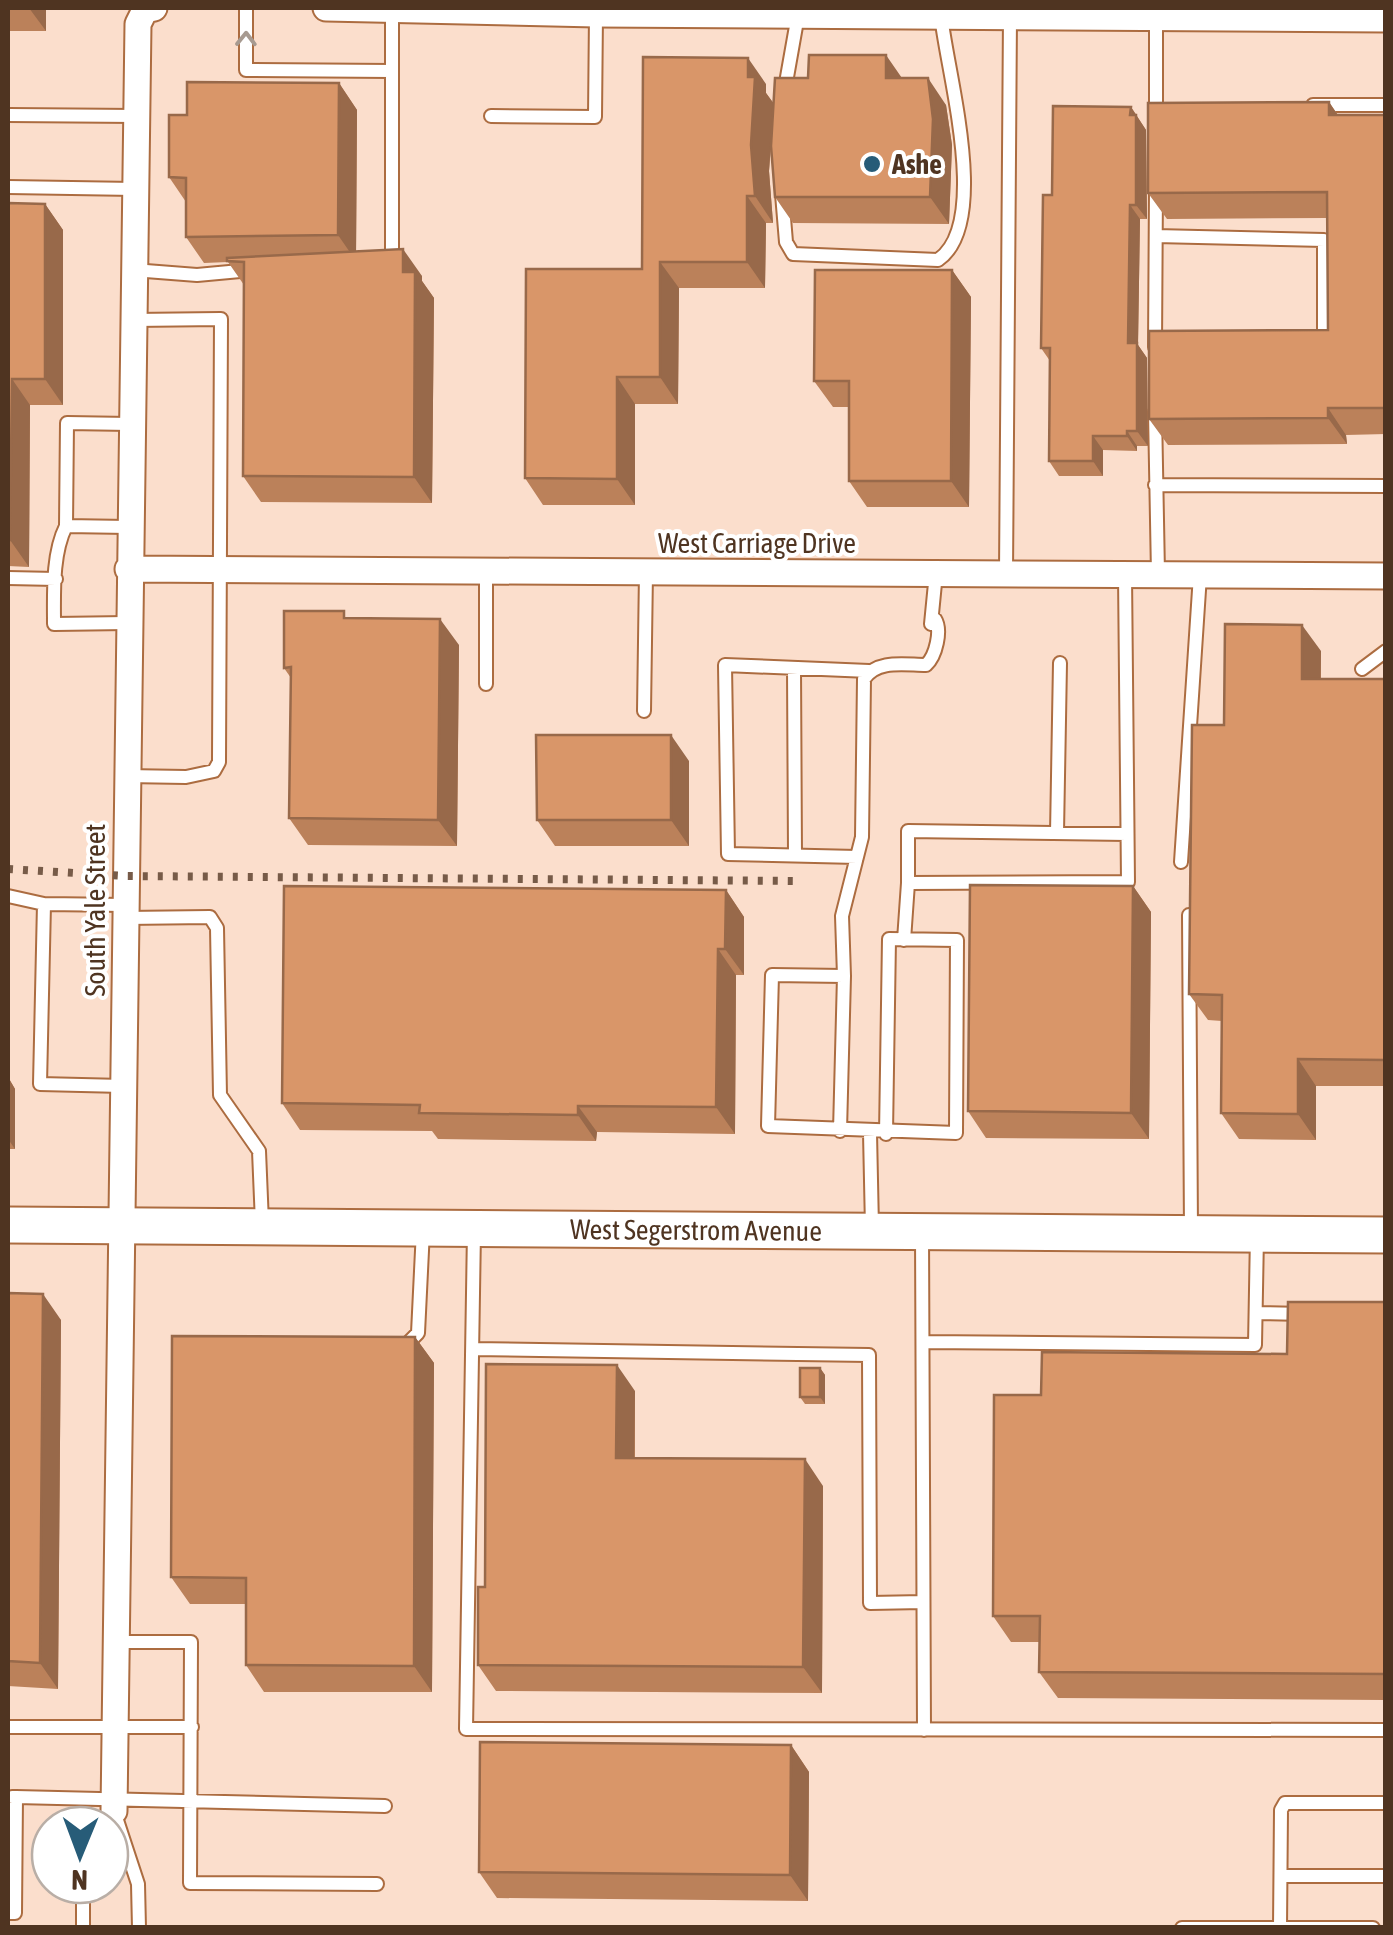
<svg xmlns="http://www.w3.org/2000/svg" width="1393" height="1935" viewBox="0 0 1393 1935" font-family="'Asap Condensed',sans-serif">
<rect width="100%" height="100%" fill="#fbdecc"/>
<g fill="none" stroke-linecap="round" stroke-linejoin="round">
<defs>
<path id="service" d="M 246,8 L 246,70 L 392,71
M 392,8 L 392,266
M 784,94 L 798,15
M 1313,105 L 1386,105
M 8,115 L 137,116
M 491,116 L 595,117 L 596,14
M 1156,117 L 1156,17
M 8,187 L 135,189
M 782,194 L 786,242 L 793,254 L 938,260 C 992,223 946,69 941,15
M 1156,236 L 1324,240 L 1324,341 L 1318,341
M 133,270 L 197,275 L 251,270
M 1155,347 L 1156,187
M 1155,412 L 1158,574
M 1155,485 L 1386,486
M 66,526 L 67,423 L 130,424
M 1006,574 L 1010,16
M 1125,574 L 1128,882 L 908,883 L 908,831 L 1127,834
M 8,578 L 56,579
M 127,623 L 54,624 C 54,593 52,554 66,526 L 128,527
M 931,624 L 936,573
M 794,668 L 795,855
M 1362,669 L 1386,651
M 486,684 L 486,571
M 644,711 L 646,572
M 126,776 L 186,777 L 214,771 L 219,762 L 221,319 L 133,320
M 1057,833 L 1060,663
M 857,857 L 728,854 L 725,665 L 869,671
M 1181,862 L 1200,575
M 8,896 L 44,904 L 125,905
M 44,904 L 40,1084 L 123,1086
M 1189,915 L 1191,1231
M 125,918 L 210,917 L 217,928 L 220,1095 L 259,1151 L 262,1223
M 904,940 L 908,883
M 844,976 L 842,916 L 862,837 L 864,679 C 877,659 905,665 926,665 C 936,656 942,630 935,619
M 840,1131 L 844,976 L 772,975 L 768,1126 L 956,1133 L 957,940 L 889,939 L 886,1134
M 870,1133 L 872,1228
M 474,1231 L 466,1729 L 1386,1730
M 922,1232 L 924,1730
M 1257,1313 L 1304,1314
M 923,1342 L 1255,1345 L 1257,1235
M 404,1347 L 418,1333 L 423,1230
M 472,1349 L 869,1355 L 870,1603 L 923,1602
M 116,1642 L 191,1642 L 190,1883 L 377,1884
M 8,1727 L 192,1727
M 16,1797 L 385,1806
M 114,1811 L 138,1884 L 139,1928
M 1281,1876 L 1386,1876
M 8,1913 L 15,1913 L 16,1797 L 12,1797
M 1280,1927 L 1281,1810 L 1285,1803 L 1386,1803
M 83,1928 L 83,1885
M 1182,1928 L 1373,1928"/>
<path id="minor" d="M 326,8 L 596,14 L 1386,19
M 128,569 L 1386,576
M 114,1811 L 138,24 L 145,10 L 154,8"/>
<g id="secondary">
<path id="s1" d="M 8,1225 L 1386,1235"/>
</g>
</defs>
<!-- service casing -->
<use href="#service" stroke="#ac6c40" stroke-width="16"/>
<!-- minor casing -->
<use href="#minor" stroke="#ac6c40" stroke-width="29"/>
<!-- secondary casing -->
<use href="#secondary" stroke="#ac6c40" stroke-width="39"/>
<!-- service -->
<use href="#service" stroke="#fff" stroke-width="12"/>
<!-- minor -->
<use href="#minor" stroke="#fff" stroke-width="25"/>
<!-- secondary -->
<use href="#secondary" stroke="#fff" stroke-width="35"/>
<!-- rail -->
<path stroke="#775b48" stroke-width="8" stroke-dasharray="5 10" stroke-linecap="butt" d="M 8,869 L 125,876 L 799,881"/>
</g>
<!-- wall -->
<path fill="#bb815a" d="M 8,8 L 46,8 L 46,31 L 8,31 Z
M 902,78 L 946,105 L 952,145 L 949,224 L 793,223 L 775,197 L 771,146 L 769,171 L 773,223 L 766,223 L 765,288 L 679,288 L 678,404 L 635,404 L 635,505 L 543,505 L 525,478 L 642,269 L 766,84 L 766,93 L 774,104 Z
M 339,83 L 357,110 L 356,252 L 422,276 L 422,281 L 434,298 L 432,503 L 261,502 L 243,476 L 244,285 L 228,262 L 204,263 L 186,237 L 186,202 L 169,177 L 187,115 Z
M 1329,102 L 1338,115 L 1386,115 L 1386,434 L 1346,435 L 1347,444 L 1168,445 L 1149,419 L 1328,330 L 1327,218 L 1167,219 L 1148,193 Z
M 1131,107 L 1146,130 L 1147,219 L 1140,219 L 1138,345 L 1147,358 L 1148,446 L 1137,446 L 1137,451 L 1103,450 L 1103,476 L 1059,476 L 1049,461 L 1050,361 L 1041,348 L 1052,195 Z
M 8,203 L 45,204 L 63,230 L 63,405 L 30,405 L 29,567 L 8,566 Z
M 952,270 L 971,297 L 969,507 L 867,507 L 849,481 L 849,407 L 833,407 L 814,381 Z
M 348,618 L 459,645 L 457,846 L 308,845 L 289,818 L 291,678 L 284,668 Z
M 1321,651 L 1321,679 L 1386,679 L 1386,1086 L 1316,1086 L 1316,1140 L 1239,1139 L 1221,1113 L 1222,1021 L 1208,1020 L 1189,994 L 1224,725 Z
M 689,761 L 689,846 L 555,846 L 537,820 Z
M 1133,886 L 1151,912 L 1149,1139 L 986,1138 L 968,1111 Z
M 726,890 L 744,917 L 744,975 L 736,975 L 735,1134 L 597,1132 L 596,1141 L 438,1139 L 432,1131 L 300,1130 L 282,1103 Z
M 8,1077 L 15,1089 L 15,1149 L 8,1149 Z
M 8,1293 L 61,1320 L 58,1689 L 8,1686 Z
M 1386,1302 L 1386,1700 L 1058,1698 L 1039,1672 L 1039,1642 L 1011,1642 L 993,1616 L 1041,1395 L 1287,1354 Z
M 415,1337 L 434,1363 L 432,1692 L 264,1692 L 246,1665 L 246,1604 L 190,1604 L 171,1577 Z
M 820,1368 L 825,1375 L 825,1404 L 805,1404 L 800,1397 Z
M 635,1391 L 635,1458 L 823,1486 L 822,1693 L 496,1691 L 478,1665 L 485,1587 Z
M 791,1745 L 809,1772 L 808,1901 L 497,1898 L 479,1872 Z"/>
<!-- shaded-wall -->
<path fill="#98694a" d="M 29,8 L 46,8 L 46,31 Z
M 886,55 L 904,81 L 886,78 Z
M 748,58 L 766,84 L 766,93 L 774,104 L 769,171 L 773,223 L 755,196 L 751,145 Z
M 928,78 L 946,105 L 952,145 L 949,224 L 930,197 Z
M 339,83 L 357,110 L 356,261 L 338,235 Z
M 1329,102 L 1347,129 L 1329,115 Z
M 1131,107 L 1146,130 L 1147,219 L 1136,205 Z
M 747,196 L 766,223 L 765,288 L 747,262 Z
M 45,204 L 63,230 L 63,405 L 45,379 Z
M 1130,205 L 1140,219 L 1138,345 L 1147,358 L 1148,446 L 1137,431 L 1128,343 Z
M 403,249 L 422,276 L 422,281 L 434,298 L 432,503 L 414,477 Z
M 660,262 L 679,288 L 678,404 L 660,377 Z
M 952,270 L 971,297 L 969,507 L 951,481 Z
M 617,377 L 635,404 L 635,505 L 617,479 Z
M 12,379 L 30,405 L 29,567 L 10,540 Z
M 1328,408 L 1346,435 L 1347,444 L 1328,418 Z
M 1127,431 L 1137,446 L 1137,451 L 1127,436 Z
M 1093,436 L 1103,450 L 1103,476 L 1093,461 Z
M 440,619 L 459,645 L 457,846 L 438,820 Z
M 1302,625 L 1321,651 L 1320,705 L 1302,679 Z
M 671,735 L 689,761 L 689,846 L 671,820 Z
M 1133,886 L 1151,912 L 1149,1139 L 1131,1113 Z
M 726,890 L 744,917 L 744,975 L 725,949 Z
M 718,949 L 736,975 L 735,1134 L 716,1107 Z
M 1298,1059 L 1316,1086 L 1316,1140 L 1298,1114 Z
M 8,1077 L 15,1089 L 15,1149 L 8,1139 Z
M 578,1106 L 597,1132 L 596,1141 L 578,1115 Z
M 43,1294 L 61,1320 L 58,1689 L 40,1663 Z
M 415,1337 L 434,1363 L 432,1692 L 414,1666 Z
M 617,1365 L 635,1391 L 634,1484 L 616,1458 Z
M 820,1368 L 825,1375 L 825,1404 L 820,1397 Z
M 805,1459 L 823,1486 L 822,1693 L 803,1667 Z
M 791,1745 L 809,1772 L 808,1901 L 790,1875 Z"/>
<!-- building -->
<path fill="#d99669" stroke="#98694a" stroke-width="2.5" d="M 809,55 L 886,55 L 886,78 L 928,78 L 933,119 L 930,197 L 775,197 L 771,146 L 775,78 L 808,78 Z
M 643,57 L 748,58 L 748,77 L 755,77 L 751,145 L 755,196 L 747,196 L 747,262 L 660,262 L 660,377 L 617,377 L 617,479 L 525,478 L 526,269 L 642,269 Z
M 187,82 L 339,83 L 338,235 L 186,237 L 186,178 L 169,177 L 169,115 L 187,115 Z
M 1329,102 L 1329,115 L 1386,115 L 1386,408 L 1328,408 L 1328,418 L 1149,419 L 1149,331 L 1328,330 L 1327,192 L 1148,193 L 1148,103 Z
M 1053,106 L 1131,107 L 1130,115 L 1136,115 L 1136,205 L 1130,205 L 1128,343 L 1137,343 L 1137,431 L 1127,431 L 1127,436 L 1093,436 L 1093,461 L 1049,461 L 1050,348 L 1041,348 L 1043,195 L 1052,195 Z
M 8,203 L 45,204 L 45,379 L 12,379 L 10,540 L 8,540 Z
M 403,249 L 403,272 L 415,272 L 414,477 L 243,476 L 244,262 L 227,261 L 227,258 Z
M 815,270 L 952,270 L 951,481 L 849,481 L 849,381 L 814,381 Z
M 284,611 L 344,611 L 344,618 L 440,619 L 438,820 L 289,818 L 291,667 L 284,668 Z
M 1225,624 L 1302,625 L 1302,679 L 1386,679 L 1386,1060 L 1298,1059 L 1298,1114 L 1221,1113 L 1222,995 L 1189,994 L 1192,725 L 1224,725 Z
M 536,735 L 671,735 L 671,820 L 537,820 Z
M 970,885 L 1133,886 L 1131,1113 L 968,1111 Z
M 284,886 L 726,890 L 725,949 L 718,949 L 716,1107 L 578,1106 L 578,1115 L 419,1113 L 420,1105 L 282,1103 Z
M 8,1293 L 43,1294 L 40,1663 L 8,1661 Z
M 1288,1302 L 1386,1302 L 1386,1674 L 1039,1672 L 1040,1616 L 993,1616 L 994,1395 L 1041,1395 L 1042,1352 L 1287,1354 Z
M 172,1336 L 415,1337 L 414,1666 L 246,1665 L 246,1578 L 171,1577 Z
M 486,1364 L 617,1365 L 616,1458 L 805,1459 L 803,1667 L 478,1665 L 478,1587 L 485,1587 Z
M 800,1368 L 820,1368 L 820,1397 L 800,1397 Z
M 480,1742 L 791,1745 L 790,1875 L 479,1872 Z"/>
<!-- one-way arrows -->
<defs><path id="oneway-chevron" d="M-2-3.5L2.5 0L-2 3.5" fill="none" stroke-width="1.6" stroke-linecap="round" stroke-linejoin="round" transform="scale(2.5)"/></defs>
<use stroke="#a79a90" href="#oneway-chevron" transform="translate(246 39) rotate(-89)"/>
<!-- markers -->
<circle fill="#275c78" stroke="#fff" stroke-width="4" cx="872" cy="164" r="10"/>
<g text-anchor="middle" stroke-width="8" stroke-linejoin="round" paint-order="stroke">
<!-- poi labels -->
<g font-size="28" font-weight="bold" fill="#4f3421" stroke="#fff" text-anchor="start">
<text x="892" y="174">Ashe</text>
</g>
<!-- street labels -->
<g font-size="28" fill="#4f3421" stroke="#fff">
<text x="757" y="553">West Carriage Drive</text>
<text transform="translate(95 910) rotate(-90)" y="10">South Yale Street</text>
<text dy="10" stroke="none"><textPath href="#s1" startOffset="688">West Segerstrom Avenue</textPath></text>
</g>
</g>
<!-- border -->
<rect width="1393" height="1935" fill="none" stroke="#4f3421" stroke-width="20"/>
<!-- north arrow -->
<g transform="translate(80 1855) rotate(181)"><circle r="48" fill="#ffffff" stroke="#b9aea6" stroke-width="2.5"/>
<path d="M0-8L18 38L0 25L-18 38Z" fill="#275c78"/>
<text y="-15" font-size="28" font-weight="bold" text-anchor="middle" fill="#4f3421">N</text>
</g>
</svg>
